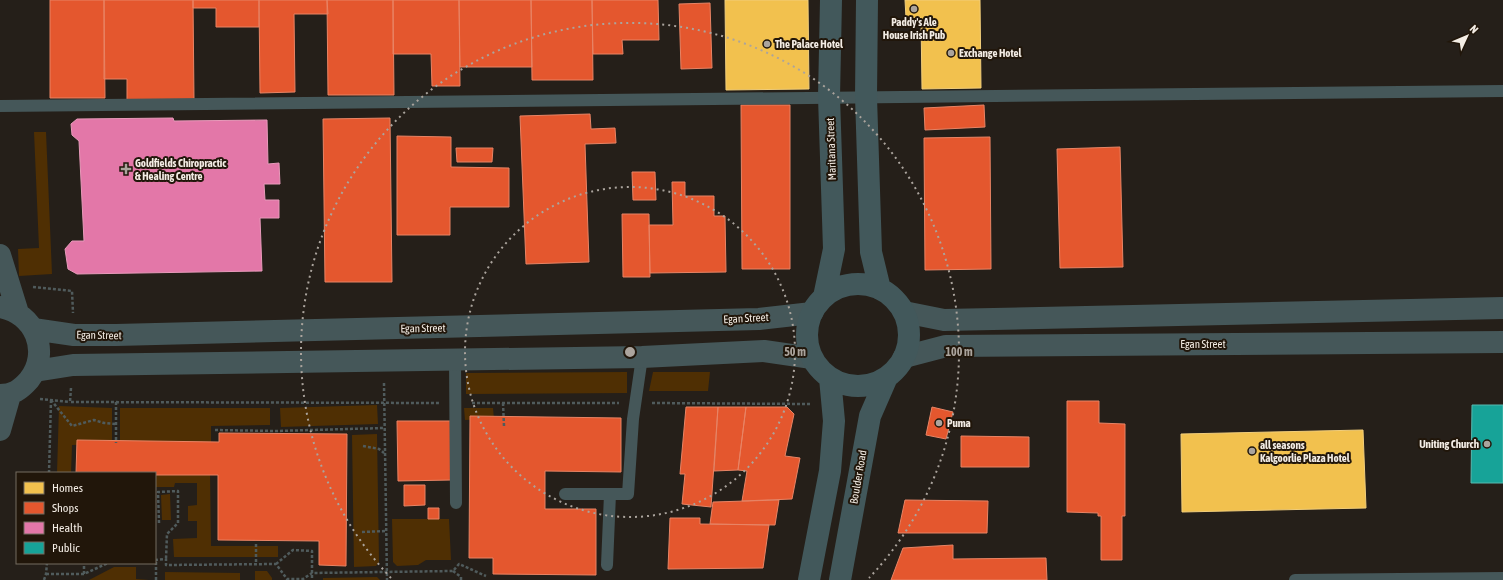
<svg xmlns="http://www.w3.org/2000/svg" width="1503" height="580" viewBox="0 0 1503 580" font-family="'Asap Condensed',sans-serif">
<rect width="100%" height="100%" fill="#251f19"/>
<!-- green -->
<path fill="#4f2f03" d="M 34,132 L 46,132 L 52,274 L 19,276 L 18,249 L 39,248 Z
M 627,372 L 627,393 L 466,394 L 466,373 Z
M 653,372 L 710,372 L 708,391 L 649,391 Z
M 377,405 L 378,424 L 281,427 L 280,408 Z
M 59,406 L 112,408 L 112,444 L 72,445 L 71,473 L 57,473 Z
M 120,408 L 270,408 L 270,425 L 211,426 L 211,444 L 120,444 Z
M 464,408 L 493,408 L 494,419 L 465,420 Z
M 377,434 L 379,562 L 376,566 L 354,567 L 352,435 Z
M 210,470 L 211,546 L 278,546 L 278,557 L 174,557 L 173,539 L 197,538 L 197,521 L 188,521 L 188,506 L 197,505 L 197,483 L 175,483 L 174,487 L 155,487 L 155,473 Z
M 170,494 L 171,520 L 162,520 L 161,495 Z
M 392,519 L 449,519 L 451,560 L 426,560 L 418,565 L 397,566 L 393,562 Z
M 114,567 L 136,567 L 136,579 L 149,580 L 89,580 Z
M 255,571 L 267,571 L 272,578 L 272,580 L 255,580 Z
M 165,572 L 240,573 L 240,580 L 165,580 Z
M 377,577 L 380,580 L 323,580 L 323,578 Z"/>
<!-- homes -->
<path fill="#f2c14e" stroke="#f2ce7b" d="M 725,0 L 808,0 L 809,89 L 726,90 Z
M 905,0 L 980,0 L 981,88 L 922,89 L 921,18 L 906,18 Z
M 1363,430 L 1366,508 L 1182,512 L 1181,434 Z"/>
<!-- shops -->
<path fill="#e4572e" stroke="#e88465" d="M 50,0 L 104,0 L 105,98 L 50,98 Z
M 104,0 L 193,0 L 194,101 L 127,101 L 127,79 L 104,79 Z
M 193,0 L 259,0 L 259,27 L 216,27 L 216,8 L 193,8 Z
M 259,0 L 327,0 L 328,14 L 294,14 L 295,92 L 260,93 Z
M 327,0 L 393,0 L 394,95 L 328,95 Z
M 393,0 L 459,0 L 460,86 L 432,86 L 431,54 L 393,54 Z
M 459,0 L 531,0 L 532,67 L 460,67 Z
M 531,0 L 592,0 L 593,80 L 532,80 Z
M 592,0 L 658,0 L 659,40 L 622,40 L 623,54 L 593,54 Z
M 710,3 L 712,68 L 681,69 L 679,4 Z
M 741,105 L 790,105 L 790,269 L 742,269 Z
M 984,105 L 985,127 L 925,130 L 924,108 Z
M 590,114 L 591,129 L 615,128 L 616,143 L 585,144 L 589,262 L 526,264 L 520,116 Z
M 390,118 L 392,282 L 325,282 L 323,119 Z
M 397,136 L 451,137 L 451,167 L 509,168 L 509,207 L 450,207 L 450,235 L 397,235 Z
M 990,137 L 991,269 L 925,270 L 924,138 Z
M 1120,147 L 1123,267 L 1060,268 L 1057,149 Z
M 456,148 L 493,148 L 492,162 L 457,162 Z
M 632,172 L 655,172 L 656,200 L 633,200 Z
M 672,182 L 685,182 L 685,196 L 714,196 L 714,216 L 725,216 L 726,272 L 650,273 L 649,225 L 673,225 Z
M 622,214 L 649,214 L 650,277 L 623,277 Z
M 1067,401 L 1099,401 L 1099,423 L 1125,424 L 1125,516 L 1122,516 L 1122,560 L 1101,560 L 1101,516 L 1098,516 L 1098,513 L 1067,512 Z
M 686,407 L 718,407 L 711,507 L 682,504 L 685,474 L 680,474 Z
M 718,407 L 746,407 L 738,470 L 714,471 Z
M 746,407 L 787,407 L 794,414 L 785,456 L 800,458 L 792,499 L 742,501 L 747,471 L 738,470 Z
M 932,407 L 953,412 L 946,439 L 926,435 Z
M 470,416 L 621,418 L 621,472 L 545,471 L 545,509 L 596,509 L 596,575 L 493,574 L 493,558 L 469,558 Z
M 397,421 L 451,421 L 452,480 L 398,481 Z
M 219,433 L 347,434 L 346,566 L 319,565 L 319,541 L 218,540 L 218,475 L 155,475 L 155,473 L 76,473 L 77,440 L 219,442 Z
M 961,436 L 1029,437 L 1029,467 L 961,467 Z
M 404,485 L 425,485 L 425,505 L 404,506 Z
M 779,500 L 775,525 L 710,524 L 713,502 Z
M 905,500 L 988,501 L 987,533 L 898,533 Z
M 428,508 L 439,508 L 439,519 L 428,519 Z
M 670,518 L 700,518 L 700,524 L 769,525 L 763,568 L 668,569 Z
M 953,545 L 953,559 L 1046,558 L 1047,580 L 891,580 L 903,548 Z"/>
<!-- health -->
<path fill="#e377a8" stroke="#e89aba" d="M 173,118 L 174,121 L 267,120 L 268,164 L 279,163 L 280,184 L 264,184 L 265,200 L 279,200 L 279,218 L 260,218 L 262,271 L 77,274 L 68,269 L 65,249 L 72,241 L 84,241 L 79,141 L 72,135 L 71,124 L 77,119 Z"/>
<!-- public -->
<path fill="#17a398" stroke="#59b9af" d="M 1472,405 L 1503,405 L 1503,483 L 1471,483 Z"/>
<g fill="none" stroke-linecap="round" stroke-linejoin="round">
<!-- path -->
<path stroke="#505b5c" stroke-width="2.5" stroke-dasharray="3 2" stroke-linecap="butt" d="M 33,287 L 72,291 L 73,313
M 384,383 L 387,580
M 71,388 L 70,402 L 439,403
M 40,399 L 70,402
M 51,400 L 72,426 L 94,420 L 104,423 L 116,424
M 116,402 L 116,443
M 472,403 L 619,403
M 503,403 L 504,426
M 652,403 L 811,404
M 215,430 L 276,431 L 384,428
M 363,446 L 379,449 L 384,453
M 49,473 L 51,400
M 159,523 L 158,492 L 178,491 L 178,523 L 167,534 L 166,559
M 362,532 L 386,531
M 256,544 L 256,564
M 155,560 L 166,559 L 166,565 L 276,564 L 287,579 L 303,579 L 312,573 L 453,571 L 459,564 L 486,576
M 276,564 L 293,550 L 312,551 L 312,580
M 453,571 L 461,577 L 461,580
M 46,574 L 84,574 L 108,563
M 84,574 L 84,563
M 44,580 L 46,574 L 47,563
M 156,580 L 156,560"/>
<!-- lane -->
<path stroke="#455759" stroke-width="12" d="M 0,106 L 1503,91
M 455,359 L 456,503
M 565,494 L 628,494 L 633,419 L 642,357
M 607,565 L 610,494
M 1295,580 L 1503,578"/>
<!-- street -->
<path stroke="#455759" stroke-width="22" d="M 0,255 L 18,313
M 0,307 C 35,313 51,352 29,380 C 20,390 13,395 0,395
M 904,312 L 944,320 L 1503,308
M 33,329 L 74,335 L 116,335 L 759,319 L 812,313
M 904,357 L 946,346 L 1503,342
M 35,371 L 73,365 L 642,357 L 764,351 L 812,358
M 0,430 L 10,395"/>
<!-- secondary -->
<path stroke="#42585b" stroke-width="22" d="M 867,0 L 866,97 L 871,252 L 880,289
M807 335a51 51 0 1 1 102 0a51 51 0 1 1-102 0Z
M 824,297 L 834,249 L 829,97 L 831,0
M 809,580 L 830,471 L 834,421 L 830,378
M 840,580 L 870,416 L 887,377"/>
</g>
<!-- distance rings -->
<g fill="none" stroke="#aba49d" stroke-width="2" stroke-dasharray="2 4">
<circle cx="630" cy="352" r="165"/>
<path d="M391 578A329 329 0 1 1 869 578"/>
</g>
<!-- markers -->
<g fill="#aba49d" stroke="#21160a" stroke-width="1.5">
<circle cx="914" cy="9" r="4"/>
<circle cx="767" cy="44" r="4"/>
<circle cx="951" cy="53" r="4"/>
<path d="M124 163h4v4h4v4h-4v4h-4v-4h-4v-4h4z"/>
<circle cx="939" cy="423" r="4"/>
<circle cx="1487" cy="444" r="4"/>
<circle cx="1252" cy="451" r="4"/>
</g>
<g text-anchor="middle" stroke-width="4" stroke-linejoin="round" paint-order="stroke">
<!-- poi labels -->
<g font-size="11" font-weight="bold" fill="#f3ece4" stroke="#21160a" text-anchor="start">
<text x="914" y="26" text-anchor="middle">Paddy's Ale<tspan x="914" dy="13">House Irish Pub</tspan></text>
<text x="775" y="48">The Palace Hotel</text>
<text x="959" y="57">Exchange Hotel</text>
<text x="135" y="167">Goldfields Chiropractic<tspan x="135" dy="13">&amp; Healing Centre</tspan></text>
<text x="947" y="427">Puma</text>
<text x="1479" y="448" text-anchor="end">Uniting Church</text>
<text x="1260" y="449">all seasons<tspan x="1260" dy="13">Kalgoorlie Plaza Hotel</tspan></text>
</g>
<!-- street labels -->
<g font-size="11" fill="#f3ece4" stroke="#21160a">
<text transform="translate(831 149) rotate(-92)" y="4">Maritana Street</text>
<text transform="translate(746 318) rotate(-3)" y="4">Egan Street</text>
<text transform="translate(423 328) rotate(-1)" y="4">Egan Street</text>
<text transform="translate(99 335) rotate(1)" y="4">Egan Street</text>
<text x="1203" y="348">Egan Street</text>
<text transform="translate(858 477) rotate(-80)" y="4">Boulder Road</text>
</g>
</g>
<circle cx="630" cy="352" r="6" fill="#aba49d" stroke="#21160a" stroke-width="2"/>
<g font-size="12" text-anchor="middle" font-weight="bold" fill="#aba49d" stroke="#21160a" stroke-width="4" stroke-linejoin="round" paint-order="stroke">
<text x="795" y="356">50 m</text>
<text x="959" y="356">100 m</text>
</g>
<!-- legend -->
<rect x="16" y="472" width="140" height="92" fill="#21160a" stroke="#756c61"/>
<rect x="24" y="482" width="20" height="12" fill="#f2c14e" stroke="#756c61"/>
<text x="52" y="492" font-size="12" fill="#f3ece4">Homes</text>
<rect x="24" y="502" width="20" height="12" fill="#e4572e" stroke="#756c61"/>
<text x="52" y="512" font-size="12" fill="#f3ece4">Shops</text>
<rect x="24" y="522" width="20" height="12" fill="#e377a8" stroke="#756c61"/>
<text x="52" y="532" font-size="12" fill="#f3ece4">Health</text>
<rect x="24" y="542" width="20" height="12" fill="#17a398" stroke="#756c61"/>
<text x="52" y="552" font-size="12" fill="#f3ece4">Public</text>
<!-- north arrow -->
<g transform="translate(1467 36) rotate(46)" stroke="#21160a" stroke-width="3" paint-order="stroke">
<path d="M0-3L7 15L0 10L-7 15Z" fill="#f3ece4"/>
<text y="-6" font-size="11" font-weight="bold" text-anchor="middle" fill="#f3ece4">N</text>
</g>
</svg>
